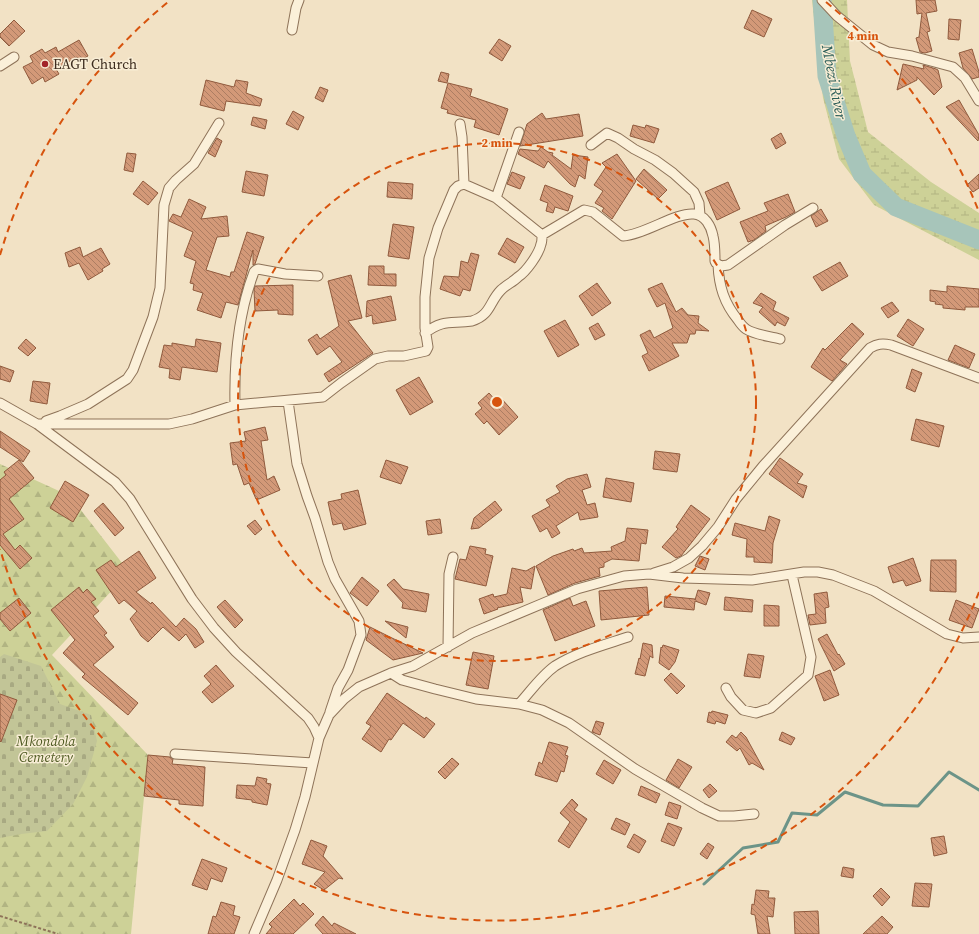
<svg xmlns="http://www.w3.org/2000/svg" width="979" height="934" viewBox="0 0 979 934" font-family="'Source Serif 4',serif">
<defs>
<pattern id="forest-firs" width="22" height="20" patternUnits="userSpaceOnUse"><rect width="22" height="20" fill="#cdd197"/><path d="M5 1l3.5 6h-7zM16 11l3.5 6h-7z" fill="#b1b482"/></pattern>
<pattern id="wetland-marsh" width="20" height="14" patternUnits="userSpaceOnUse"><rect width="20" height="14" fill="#cdd197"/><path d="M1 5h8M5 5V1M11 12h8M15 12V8" fill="none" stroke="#b1b482"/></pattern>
<pattern id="cemetery-stones" width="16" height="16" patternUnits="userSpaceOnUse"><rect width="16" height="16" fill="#c2c597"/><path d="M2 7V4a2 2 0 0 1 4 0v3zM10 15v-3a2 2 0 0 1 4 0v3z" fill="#a8a982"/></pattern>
<pattern id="building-back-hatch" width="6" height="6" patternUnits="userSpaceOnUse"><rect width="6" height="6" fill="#d39978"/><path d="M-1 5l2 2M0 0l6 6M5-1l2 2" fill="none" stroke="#ac7d62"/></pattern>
</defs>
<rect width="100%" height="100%" fill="#f2e2c5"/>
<!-- forest -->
<path fill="url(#forest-firs)" d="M 0,464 L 70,496 L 129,572 L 52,655 L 148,755 L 131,934 L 0,934 Z"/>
<!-- wetland -->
<path fill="url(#wetland-marsh)" d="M 812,0 L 847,0 L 850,61 L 868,132 L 931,182 L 979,213 L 979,260 L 874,205 L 839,159 L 823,98 Z"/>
<!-- cemetery -->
<path fill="url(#cemetery-stones)" d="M 4,654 L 41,666 L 60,704 L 91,715 L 97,741 L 87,777 L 73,804 L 47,831 L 21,834 L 0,838 L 0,657 Z"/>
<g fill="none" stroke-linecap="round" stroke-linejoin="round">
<!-- stream -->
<path stroke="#6c9488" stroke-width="3" d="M 704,884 L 743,848 L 778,842 L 792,813 L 817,815 L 845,792 L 883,805 L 918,806 L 949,772 L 979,790"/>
<!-- river -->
<path stroke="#a7c5ba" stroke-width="19" d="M 822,0 L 827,76 L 846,136 L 862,174 L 896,207 L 979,240"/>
</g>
<!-- building -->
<path fill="url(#building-back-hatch)" stroke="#905a3d" d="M 916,0 L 935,0 L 937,11 L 926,13 L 930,31 L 927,32 L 932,51 L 925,53 L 920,52 L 916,38 L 919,37 L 922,13 L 917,14 Z
M 752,10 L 772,19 L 764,37 L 744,28 Z
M 949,19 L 961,20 L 959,40 L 948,39 Z
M 14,20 L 25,31 L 9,46 L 0,37 L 0,34 Z
M 499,39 L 511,46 L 502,61 L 489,53 Z
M 79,40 L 88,56 L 79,61 L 77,57 L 56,69 L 59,74 L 45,82 L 43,77 L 32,84 L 23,67 L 33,62 L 30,56 L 42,49 L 45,53 L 56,47 L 58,52 Z
M 972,49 L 979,72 L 979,77 L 972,79 L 963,68 L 959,53 Z
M 903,64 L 924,69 L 923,65 L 936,69 L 938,70 L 942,87 L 934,95 L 917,77 L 917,80 L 897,90 Z
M 441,72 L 449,74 L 447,83 L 438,81 Z
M 206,80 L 234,87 L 236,80 L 248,82 L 246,93 L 262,99 L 260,106 L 226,101 L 224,111 L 200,105 Z
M 448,83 L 472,89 L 470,96 L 508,109 L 499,135 L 474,127 L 476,120 L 447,113 L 448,110 L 441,108 Z
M 320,87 L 328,90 L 323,102 L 315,98 Z
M 959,100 L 979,135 L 978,141 L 946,107 Z
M 293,111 L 304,117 L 298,130 L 286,124 Z
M 542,113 L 546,119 L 579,114 L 583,136 L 520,146 L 527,124 Z
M 253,117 L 267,120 L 265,129 L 251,125 Z
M 633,125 L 645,128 L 646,125 L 659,129 L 654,143 L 630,136 Z
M 781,133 L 786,143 L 776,149 L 771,139 Z
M 217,138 L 222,141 L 215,157 L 208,153 Z
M 541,147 L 548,152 L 553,153 L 552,155 L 571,169 L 573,155 L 588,157 L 585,179 L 579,175 L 575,187 L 570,184 L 548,161 L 544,168 L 518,154 L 520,149 L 538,151 Z
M 127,153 L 136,154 L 133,172 L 124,170 Z
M 617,154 L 636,181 L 612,219 L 602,211 L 604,208 L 595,203 L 603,191 L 594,185 L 606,167 L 602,163 Z
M 644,169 L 667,190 L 658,199 L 636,179 Z
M 246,171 L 268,175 L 264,196 L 242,192 Z
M 512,172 L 525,177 L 520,189 L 507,184 Z
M 979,174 L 979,188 L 973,192 L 967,185 Z
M 143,181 L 158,193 L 148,205 L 133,194 Z
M 388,182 L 413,184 L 412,199 L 387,197 Z
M 728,182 L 740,209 L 717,220 L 705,192 Z
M 545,185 L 573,196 L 568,211 L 555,207 L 553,213 L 546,211 L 548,203 L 540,200 Z
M 788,194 L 795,212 L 786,217 L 765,226 L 766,231 L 754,240 L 748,242 L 740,222 L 768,211 L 764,203 Z
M 189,199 L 206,207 L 201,219 L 227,216 L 229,236 L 217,237 L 206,270 L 230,277 L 231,272 L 234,272 L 247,232 L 264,237 L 255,264 L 253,265 L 253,250 L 238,305 L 226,302 L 221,318 L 197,310 L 203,293 L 193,290 L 194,284 L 190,283 L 196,261 L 184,256 L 193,232 L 169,221 L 173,214 L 181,217 Z
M 821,209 L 828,221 L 816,227 L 811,216 Z
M 393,224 L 414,227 L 409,259 L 388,256 Z
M 507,238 L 524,247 L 515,263 L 498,254 Z
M 80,247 L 83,257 L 101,248 L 110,264 L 102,269 L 103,271 L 88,280 L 79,263 L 69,267 L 65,253 Z
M 471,253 L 479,255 L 470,291 L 463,289 L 460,296 L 440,289 L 444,276 L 459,277 L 461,261 L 468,263 Z
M 840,262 L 848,276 L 822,291 L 813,277 Z
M 369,266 L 384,266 L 384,274 L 396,274 L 396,286 L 368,285 Z
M 351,275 L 362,318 L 348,321 L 373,353 L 329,382 L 324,374 L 342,362 L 330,346 L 317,355 L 308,340 L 317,334 L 320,339 L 339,326 L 328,281 Z
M 597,283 L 611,303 L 592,316 L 579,296 Z
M 662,283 L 676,312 L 682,308 L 688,315 L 699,316 L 698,323 L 709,331 L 696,330 L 695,334 L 690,334 L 687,343 L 672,343 L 679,356 L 649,371 L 642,356 L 648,353 L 640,335 L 650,330 L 654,338 L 673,328 L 665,303 L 657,307 L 648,289 Z
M 293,285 L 293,315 L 278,314 L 278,310 L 255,311 L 254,290 L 255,286 Z
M 947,286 L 979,289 L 979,307 L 965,307 L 965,310 L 943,308 L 943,305 L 935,304 L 936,302 L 930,301 L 930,290 L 947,292 Z
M 761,293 L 776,302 L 773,310 L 789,318 L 785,326 L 777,322 L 775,326 L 759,312 L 763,307 L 753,303 Z
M 391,296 L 396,320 L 373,324 L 372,315 L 366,317 L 367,301 Z
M 892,302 L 899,311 L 888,318 L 881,308 Z
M 908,319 L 924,329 L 913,346 L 897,336 Z
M 565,320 L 579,345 L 558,357 L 544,331 Z
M 598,323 L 605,335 L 595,340 L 589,328 Z
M 852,323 L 864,334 L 840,360 L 847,364 L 832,381 L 811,367 L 823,348 L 825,350 Z
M 26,339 L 36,348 L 28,356 L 18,348 Z
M 196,339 L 221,343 L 217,372 L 182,367 L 180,380 L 169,378 L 170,369 L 159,367 L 164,345 L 172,346 L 172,343 L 195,347 Z
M 955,345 L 975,354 L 969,368 L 948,360 Z
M 0,366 L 14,371 L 10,382 L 0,379 Z
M 912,369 L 922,373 L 915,392 L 906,388 Z
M 419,377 L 433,402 L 410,415 L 396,390 Z
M 33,381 L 50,383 L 47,404 L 30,401 Z
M 489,393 L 496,401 L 500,397 L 518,417 L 499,435 L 487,421 L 484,424 L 475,414 L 482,408 L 478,403 Z
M 916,419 L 944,426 L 939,447 L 911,440 Z
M 265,427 L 268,440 L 261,441 L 267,480 L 274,476 L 280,490 L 259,499 L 256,499 L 249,483 L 244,485 L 237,464 L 233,465 L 230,443 L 246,441 L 244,432 Z
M 0,431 L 30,451 L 23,462 L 0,447 Z
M 655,451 L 680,454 L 677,472 L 653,469 Z
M 780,458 L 803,474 L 797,483 L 807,486 L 803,498 L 769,474 Z
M 19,460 L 34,478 L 9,499 L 24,519 L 3,534 L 15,550 L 20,545 L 32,558 L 20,569 L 0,545 L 0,480 L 6,475 L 4,472 Z
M 386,460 L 408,467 L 401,484 L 380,477 Z
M 587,474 L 591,487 L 582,490 L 587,505 L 595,503 L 598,517 L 580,520 L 578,512 L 556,526 L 560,533 L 552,538 L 547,528 L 540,532 L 532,516 L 550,506 L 546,500 L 560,492 L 556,486 L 567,479 Z
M 606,478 L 634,483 L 631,502 L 603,497 Z
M 65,481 L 89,495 L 73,522 L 50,508 Z
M 358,490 L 366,524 L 344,530 L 342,523 L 333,525 L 328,502 L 342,499 L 341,494 Z
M 495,501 L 502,510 L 479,528 L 471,529 L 474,518 Z
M 103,503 L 124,528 L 115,536 L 94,511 Z
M 691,505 L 710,519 L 681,556 L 676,558 L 662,547 L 678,529 L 676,527 Z
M 769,516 L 780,520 L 773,543 L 772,563 L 754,562 L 754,557 L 746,557 L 747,539 L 732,535 L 735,523 L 765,531 Z
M 440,519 L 442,533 L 428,535 L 426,521 Z
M 255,520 L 262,529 L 255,535 L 247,526 Z
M 627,528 L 648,530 L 646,544 L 641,543 L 639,561 L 612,559 L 604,563 L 604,567 L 599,568 L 600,576 L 575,583 L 548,595 L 536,566 L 553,556 L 573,549 L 574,551 L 582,548 L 584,553 L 612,551 L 611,547 L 625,541 Z
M 470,546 L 486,549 L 485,554 L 493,556 L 486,586 L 455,579 L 460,559 L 466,560 Z
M 139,551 L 156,578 L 136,592 L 151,604 L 152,602 L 176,627 L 184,618 L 196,629 L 204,642 L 195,648 L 186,634 L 179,641 L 163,627 L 148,642 L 141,636 L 130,619 L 137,611 L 124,600 L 119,604 L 96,570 L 111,560 L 116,567 Z
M 700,556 L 709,559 L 705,570 L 695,566 Z
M 913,558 L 921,581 L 906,586 L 903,580 L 893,583 L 888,567 Z
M 931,560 L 956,560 L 956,592 L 930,591 Z
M 535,566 L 531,589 L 520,587 L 523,602 L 497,608 L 498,609 L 484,614 L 479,599 L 493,594 L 494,597 L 507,594 L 512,568 L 526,571 Z
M 362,577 L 379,591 L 367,606 L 350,593 Z
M 394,579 L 403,589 L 429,594 L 426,612 L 402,608 L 403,603 L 387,585 Z
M 79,587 L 83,593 L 87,589 L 96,599 L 91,602 L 99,611 L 93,616 L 107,633 L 104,635 L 114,647 L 93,665 L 138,703 L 128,715 L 82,677 L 85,674 L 63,653 L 75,640 L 51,610 Z
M 647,587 L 649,615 L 601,620 L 599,591 Z
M 698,590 L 710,593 L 706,605 L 695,601 L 694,610 L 664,607 L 665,596 L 695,599 L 695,600 Z
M 827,592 L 829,607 L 825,608 L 826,623 L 810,625 L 808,615 L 816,614 L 814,594 Z
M 725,597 L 753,600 L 752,612 L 724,610 Z
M 19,598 L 31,613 L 10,631 L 0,619 L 0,613 Z
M 570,598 L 573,606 L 586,601 L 595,626 L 555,641 L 543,610 Z
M 225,600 L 243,620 L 235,628 L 217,607 Z
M 956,600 L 979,609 L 972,628 L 949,620 Z
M 764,605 L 779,606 L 779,626 L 764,626 Z
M 385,621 L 408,627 L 406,638 Z
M 370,627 L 392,638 L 423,653 L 393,660 L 366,640 Z
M 827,634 L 838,655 L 839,654 L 845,664 L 834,671 L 818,639 Z
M 643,643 L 652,645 L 653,658 L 650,656 L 645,676 L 635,674 L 639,658 L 640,659 Z
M 663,645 L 679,650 L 675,662 L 669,670 L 659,663 L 661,647 L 662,648 Z
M 473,652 L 494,656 L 488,689 L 466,685 Z
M 748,654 L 764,656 L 760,678 L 744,676 Z
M 216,665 L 234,686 L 212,703 L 202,692 L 211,684 L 204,676 Z
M 830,670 L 839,695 L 824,701 L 815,676 Z
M 671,673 L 685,686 L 677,694 L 664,680 Z
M 387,693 L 425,719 L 426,717 L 435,724 L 424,738 L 403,723 L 391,740 L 389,739 L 381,752 L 362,739 L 371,726 L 366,723 Z
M 0,694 L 17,700 L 1,742 L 0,741 Z
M 712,711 L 728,715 L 725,724 L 716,721 L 715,724 L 707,722 L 709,712 L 711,713 Z
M 596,721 L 604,723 L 600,735 L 592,732 Z
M 741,732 L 746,737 L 764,770 L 752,763 L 749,765 L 740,748 L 737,751 L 726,742 L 732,735 L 736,738 Z
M 782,732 L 795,738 L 791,745 L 779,740 Z
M 549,742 L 568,747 L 565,755 L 568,756 L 564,772 L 561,771 L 557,782 L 535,775 L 539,762 L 542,764 Z
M 148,755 L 170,757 L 173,759 L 172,764 L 205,767 L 203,806 L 179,804 L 179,800 L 144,796 Z
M 452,758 L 459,764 L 445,779 L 438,772 Z
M 678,759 L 692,767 L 679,788 L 666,780 Z
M 604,760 L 621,770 L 613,784 L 596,774 Z
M 257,777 L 267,779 L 266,783 L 271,784 L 267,805 L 252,802 L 252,800 L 236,798 L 237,785 L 255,786 Z
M 710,784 L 717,791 L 709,798 L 703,790 Z
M 641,786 L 660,794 L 656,803 L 638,795 Z
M 572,799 L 578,805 L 574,810 L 587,819 L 569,848 L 558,841 L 570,822 L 560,813 Z
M 669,802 L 681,806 L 677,819 L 665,815 Z
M 616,818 L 630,824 L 625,835 L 611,829 Z
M 668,823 L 682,828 L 674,846 L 661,841 Z
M 634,834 L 646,841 L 639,853 L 627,847 Z
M 944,836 L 947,853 L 934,856 L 931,838 Z
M 311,840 L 327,846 L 323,856 L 343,879 L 339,878 L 324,890 L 314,884 L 325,872 L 302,864 Z
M 708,843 L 714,847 L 707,859 L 700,854 Z
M 202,859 L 227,868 L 222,882 L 211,878 L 207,890 L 192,885 Z
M 843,867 L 854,869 L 853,878 L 841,876 Z
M 915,883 L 932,884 L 929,907 L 912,906 Z
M 881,888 L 890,897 L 882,906 L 873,896 Z
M 756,890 L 769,891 L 768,898 L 775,898 L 773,917 L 767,916 L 770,934 L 758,934 L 755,915 L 751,914 L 752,904 L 754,905 Z
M 294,899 L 300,906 L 303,903 L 314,914 L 293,934 L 266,934 L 272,927 L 269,924 Z
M 221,902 L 235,906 L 233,915 L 240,917 L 234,934 L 208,934 L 213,916 L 216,917 Z
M 818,911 L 819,934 L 795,934 L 794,912 Z
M 323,916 L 332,926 L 334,923 L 356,934 L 323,934 L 315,925 Z
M 882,916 L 893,927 L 887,934 L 863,934 Z"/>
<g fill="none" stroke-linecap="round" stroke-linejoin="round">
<defs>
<path id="street" d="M 822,0 L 837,16 L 873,45 L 888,52 L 912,56 L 953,67 L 965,78 L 979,101
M 292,30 L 296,8 L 299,0
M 0,66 L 14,57
M 460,124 L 462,137 L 464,184
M 591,145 L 607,133 L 618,138 L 634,149 L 655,160 L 673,173 L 694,192 L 699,203 L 700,215
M 496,198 L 519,132
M 718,265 C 719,286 724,303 738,320 C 740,323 743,327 746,329 C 755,335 769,336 780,339
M 425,333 C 443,319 451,324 472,321 C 491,315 489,302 501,290 C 506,285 513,282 518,277 C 526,272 539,254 541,244 C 542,242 542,238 542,235
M 288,401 L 297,464 L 307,496 L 315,518 L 328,562 L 335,579 L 359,621 L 361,635 L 348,670 L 338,688 L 330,712
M 0,403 L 37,424 L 115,482 L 130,499 L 192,599 L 214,628 L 236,652 L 308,718 L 314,727 L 319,738
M 235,405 C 234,360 238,314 254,272 L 256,270 L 258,269 L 285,274 L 318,276
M 46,421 L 60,416 L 88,404 L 127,379 L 133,370 L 153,317 L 160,288 L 164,205 L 169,188 L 176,180 L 194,164 L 219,123
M 37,424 L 169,424 L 192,419 L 235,405 L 323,397 L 341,383 L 375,359 L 388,356 L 404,356 L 426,351 L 428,347 L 425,328 L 425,297 L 429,258 L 438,228 L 454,190 L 458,186 L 464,184 L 496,198 L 542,235 L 584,210 L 593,212 L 623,236 C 644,235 676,212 694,214 C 705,215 711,226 713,236 C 715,244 715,253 715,261 L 716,263 L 721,266 L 728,265 L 785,225 L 813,208
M 654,573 L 673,567 L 689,558 L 702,546 L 718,527 L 736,499 L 763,466 L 870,348 C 877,344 882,343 891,345 L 979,378
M 448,647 L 449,574 L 453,557
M 391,673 L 402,680 L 435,689 L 476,699 L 519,704 L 542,710 L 569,723 L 635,769 L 702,808 L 719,816 L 734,816 L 754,814
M 726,688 L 731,697 L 743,710 L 756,713 L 771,708 L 808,675 L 811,657 L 792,575
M 519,704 C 530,692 541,676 555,666 C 577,652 604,645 628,637
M 175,754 L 313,763
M 254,934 L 277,880 L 295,830 L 305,797 L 319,738 L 329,715 L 344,699 L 359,687 L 391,673 L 413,666 L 472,633 L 577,589 L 624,576 L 649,574 L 683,578 L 752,580 L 804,572 L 818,572 L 833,575 L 874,591 L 947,634 L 963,638 L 979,637"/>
</defs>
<!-- street casing -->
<use href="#street" stroke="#8e7359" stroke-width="11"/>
<!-- path -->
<path stroke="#8e7359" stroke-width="2" stroke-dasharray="3 2" stroke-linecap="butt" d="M 0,916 L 58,934"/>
<!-- street -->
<use href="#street" stroke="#fbf0d9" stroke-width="9"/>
</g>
<!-- distance rings -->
<g fill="none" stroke="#d7540e" stroke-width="2" stroke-dasharray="7 5">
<circle cx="497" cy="402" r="259"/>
<path d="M979 592A518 518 0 0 1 0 549M0 255A518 518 0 0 1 168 2M826 2A518 518 0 0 1 979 212"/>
</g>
<!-- markers -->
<circle fill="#a2242a" stroke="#f8edd5" stroke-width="1.5" cx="45" cy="64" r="4"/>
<g text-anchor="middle" stroke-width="3" stroke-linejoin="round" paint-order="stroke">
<!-- poi labels -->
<g font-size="14" fill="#3d2c1e" stroke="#f8edd5" text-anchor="start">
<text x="53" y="69">EAGT Church</text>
</g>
<!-- park labels -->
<g font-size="14" font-style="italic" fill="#505b23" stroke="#f8edd5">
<text x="46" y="746">Mkondola<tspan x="46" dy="16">Cemetery</tspan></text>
</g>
<!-- water labels -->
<g font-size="15" font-style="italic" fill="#2c5e59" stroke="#f8edd5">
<text transform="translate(834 82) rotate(79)" y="5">Mbezi River</text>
</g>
</g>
<circle cx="497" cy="402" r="6" fill="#d7540e" stroke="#f8edd5" stroke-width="2"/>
<g font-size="12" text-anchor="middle" font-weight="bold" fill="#d7540e" stroke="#f8edd5" stroke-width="3" stroke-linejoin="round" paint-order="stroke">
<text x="863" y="40">4 min</text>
<text x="497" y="147">2 min</text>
</g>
</svg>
